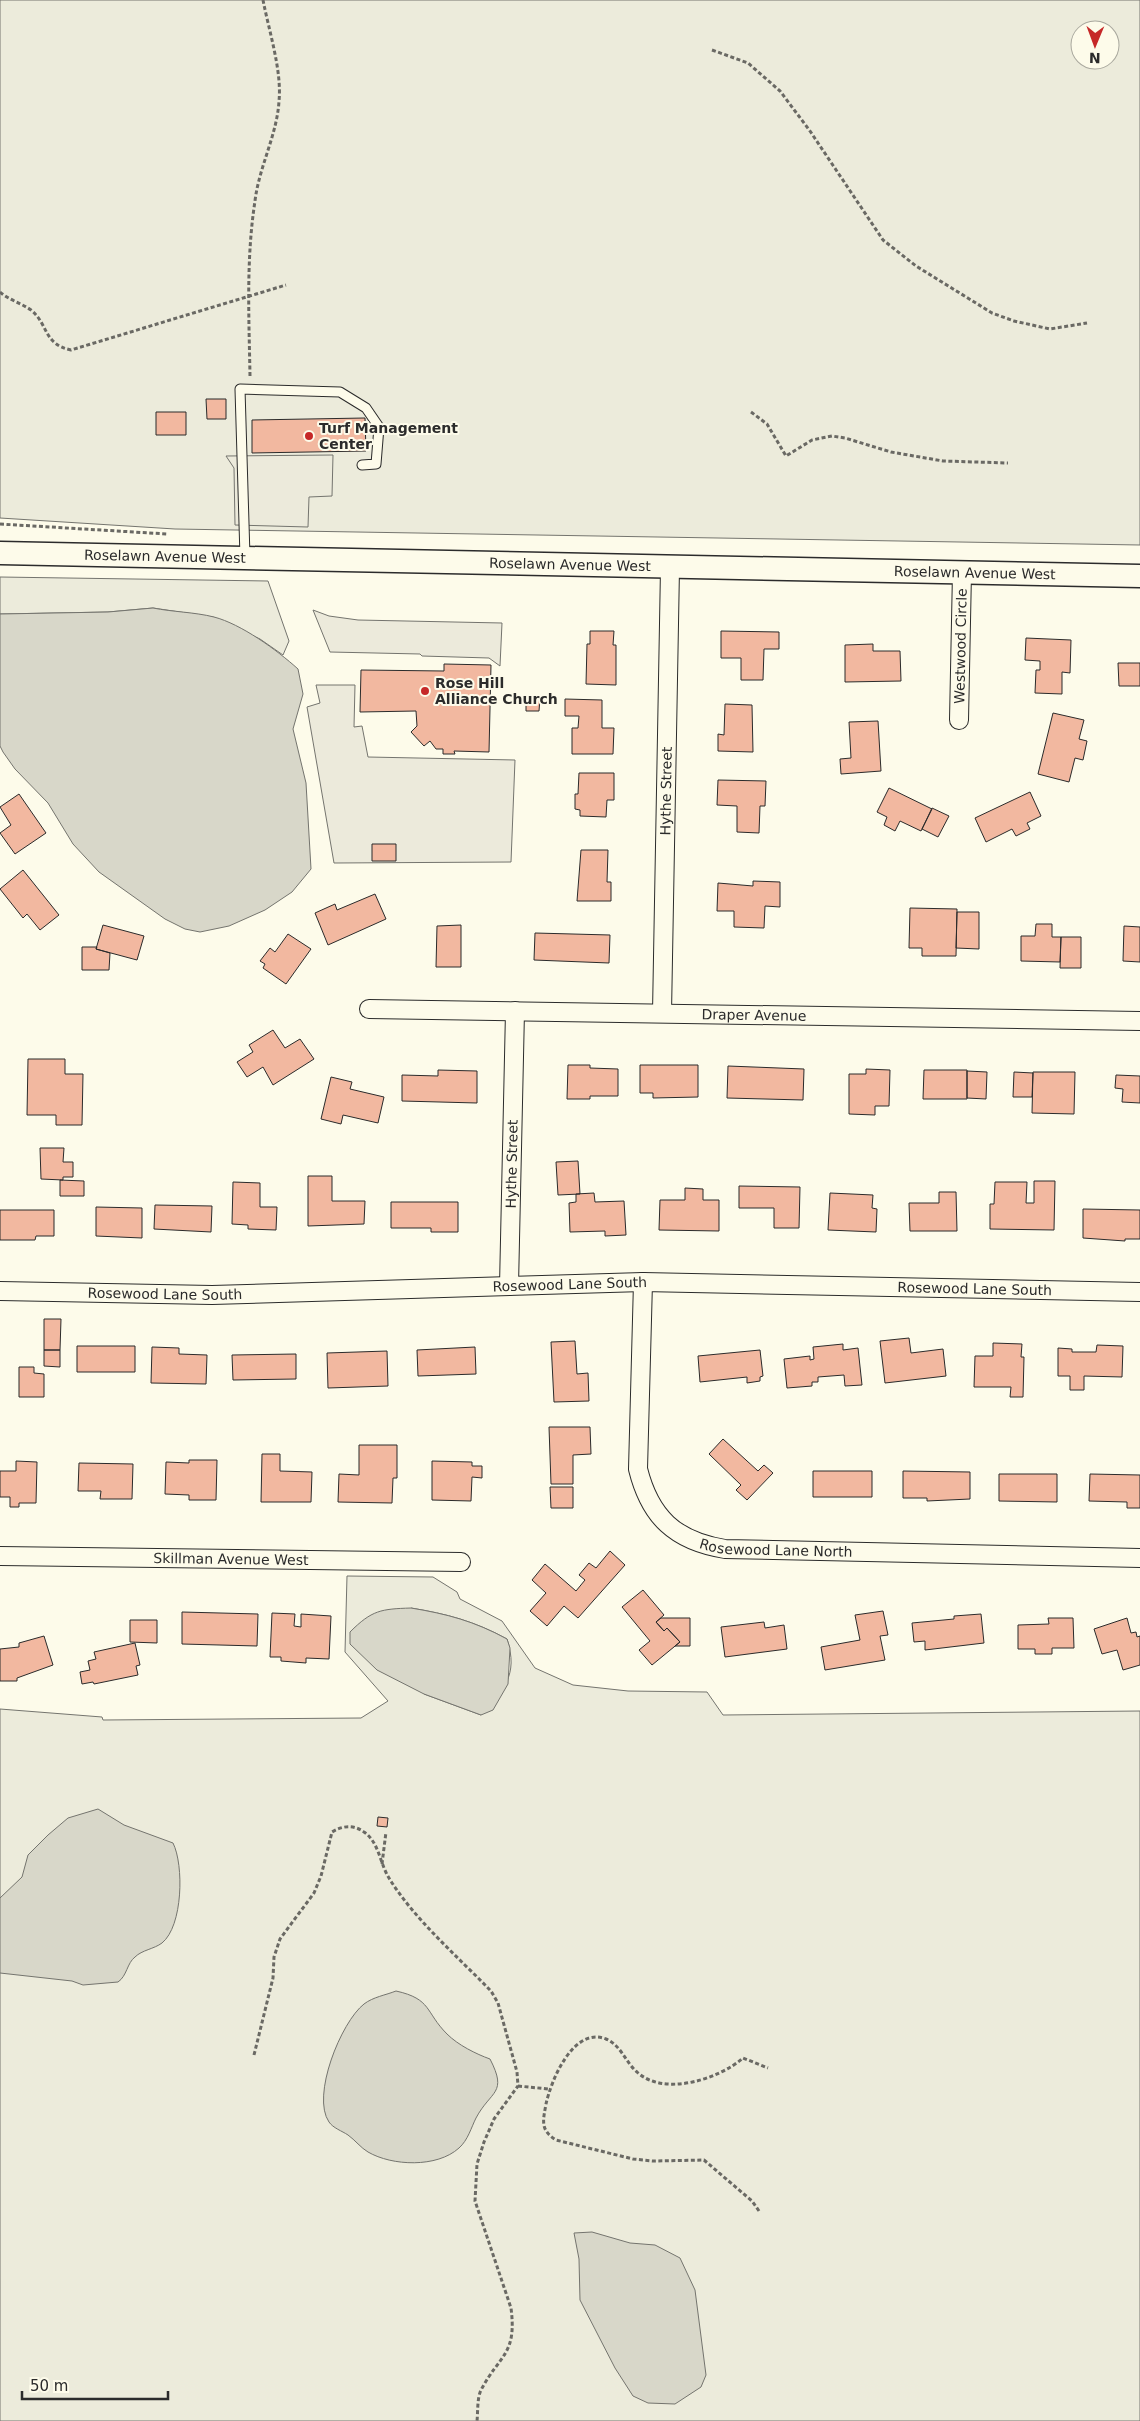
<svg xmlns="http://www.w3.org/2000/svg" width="1140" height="2421" viewBox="0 0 1140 2421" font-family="'DejaVu Sans',sans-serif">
<rect width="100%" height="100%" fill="#fdfbea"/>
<!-- green -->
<path fill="#ecebdb" stroke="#74746e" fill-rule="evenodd" d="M 0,0 L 1140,0 L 1140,545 L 175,529 L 0,518 ZM 1080,30 L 1110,30 L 1110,60 L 1080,60 Z
M 0,577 L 268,581 L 289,641 L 283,655 L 260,639 L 213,617 L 153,608 L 108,612 L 0,614 Z
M 347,1576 L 433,1577 L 457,1592 L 460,1599 L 502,1621 L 535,1668 L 573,1685 L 628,1691 L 707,1692 L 723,1715 L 1140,1711 L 1140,2421 L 0,2421 L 0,1709 L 102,1717 L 103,1720 L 361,1718 L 388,1701 L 345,1652 ZM 411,1608 C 447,1614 474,1621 507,1639 C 519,1676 503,1690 481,1715 L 424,1694 Z"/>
<!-- parking -->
<path fill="#eceadb" stroke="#74746e" d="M 333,455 L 332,496 L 309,497 L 308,527 L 235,525 L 234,468 L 226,456 Z
M 313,610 L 329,616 L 358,620 L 502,623 L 500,666 L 489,658 L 422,656 L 420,654 L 330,652 Z
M 316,685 L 355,685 L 354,727 L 362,726 L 368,757 L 515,760 L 511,862 L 334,863 L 307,707 L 320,703 Z"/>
<!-- water -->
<path fill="#d8d7c9" stroke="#74746e" d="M 153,608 C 173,612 194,612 214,617 C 241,624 277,650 298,669 L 303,694 L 293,729 L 306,783 L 311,869 L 292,892 L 265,910 L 229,926 L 200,932 L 185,929 L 165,919 L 99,872 L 73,844 L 48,803 L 15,769 L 3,752 L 0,746 L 0,614 L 108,612 Z
M 411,1608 C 447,1614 474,1621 507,1639 L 510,1648 L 508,1684 L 493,1710 L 481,1715 L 424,1694 L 377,1670 L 350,1644 L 350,1632 C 372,1610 381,1609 411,1608 Z
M 98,1809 L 124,1825 L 173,1843 C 184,1865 183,1926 162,1943 C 154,1949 142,1950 135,1957 C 127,1963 127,1976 118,1982 L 83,1985 L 72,1981 L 0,1973 L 0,1898 L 22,1877 L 28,1855 L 48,1835 L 68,1818 Z
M 396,1991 C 432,1999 425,2012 447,2034 C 458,2045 476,2054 490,2059 C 508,2094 491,2090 476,2118 C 471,2128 468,2140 459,2148 C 437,2168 392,2166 368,2152 C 361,2148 355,2140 348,2135 C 342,2131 333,2128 329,2122 C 311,2096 341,2022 364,2004 C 373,1997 386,1995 396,1991 Z
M 592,2232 L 630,2243 L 655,2245 L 680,2258 L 695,2290 L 706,2375 L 701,2387 L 675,2404 L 648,2403 L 633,2396 L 615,2368 L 580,2300 L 579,2259 L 574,2233 Z"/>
<!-- building -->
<path fill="#f2b8a0" stroke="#2b2b2b" d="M 206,399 L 226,399 L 226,419 L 207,419 Z
M 156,412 L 186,412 L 186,435 L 156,435 Z
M 365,418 L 366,451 L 252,453 L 252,420 Z
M 590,631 L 614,631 L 613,645 L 616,645 L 616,685 L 586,684 L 587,644 L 590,644 Z
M 721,631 L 779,632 L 779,649 L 764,649 L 763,680 L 741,680 L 741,658 L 721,658 Z
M 1026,638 L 1071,640 L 1070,673 L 1062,672 L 1062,694 L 1035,693 L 1036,670 L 1040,670 L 1040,661 L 1025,660 Z
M 873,644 L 873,651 L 900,651 L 901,681 L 845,682 L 845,645 Z
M 1118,663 L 1140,663 L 1140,686 L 1119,686 Z
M 444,664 L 491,665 L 489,752 L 454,751 L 455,754 L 443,754 L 443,749 L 436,749 L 430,741 L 424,746 L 411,732 L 417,726 L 416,711 L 360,712 L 361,670 L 444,671 Z
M 526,698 L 540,698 L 539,711 L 526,711 Z
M 565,699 L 602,700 L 602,728 L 614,728 L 613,754 L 572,754 L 572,728 L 578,728 L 579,716 L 565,716 Z
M 725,704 L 752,705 L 753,752 L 718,751 L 718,734 L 724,735 Z
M 1053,713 L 1084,720 L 1079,739 L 1087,741 L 1083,760 L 1075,758 L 1069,782 L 1038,774 Z
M 878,721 L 881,771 L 841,774 L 840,759 L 851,758 L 849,722 Z
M 579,773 L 614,773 L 614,800 L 607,800 L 606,817 L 580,816 L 580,810 L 575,809 L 575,794 L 578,794 Z
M 718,780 L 766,781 L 765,806 L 760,806 L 759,833 L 737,832 L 737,806 L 717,805 Z
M 889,788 L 932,809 L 921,831 L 900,821 L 895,831 L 884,825 L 887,817 L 877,812 Z
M 1030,792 L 1041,816 L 1027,823 L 1030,829 L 1016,836 L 1012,829 L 986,842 L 975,818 Z
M 19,794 L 46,833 L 15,854 L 0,833 L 11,825 L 0,807 Z
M 932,808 L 949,816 L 938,837 L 922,829 Z
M 372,844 L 396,844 L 396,861 L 372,861 Z
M 581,850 L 608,850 L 607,882 L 611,882 L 611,901 L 577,901 Z
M 23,870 L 59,915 L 40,930 L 27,914 L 23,918 L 0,889 Z
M 753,881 L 780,882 L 780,907 L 765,906 L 764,928 L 734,927 L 734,911 L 717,911 L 718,883 L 753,886 Z
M 375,894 L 386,919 L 328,945 L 315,913 L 335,904 L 337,910 Z
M 910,908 L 957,909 L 956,956 L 922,956 L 922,948 L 909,948 Z
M 957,912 L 979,912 L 979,949 L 956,948 Z
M 1036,924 L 1052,924 L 1052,937 L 1061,937 L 1060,962 L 1021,961 L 1021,936 L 1035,936 Z
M 103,925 L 144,936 L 137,960 L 96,949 Z
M 461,925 L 461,967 L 436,967 L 437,926 Z
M 1124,926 L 1140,927 L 1140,962 L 1123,961 Z
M 535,933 L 610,935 L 609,963 L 534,960 Z
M 288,934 L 311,949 L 286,984 L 263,968 L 265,964 L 260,961 L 270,948 L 275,952 Z
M 1061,937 L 1081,937 L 1081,968 L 1060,968 Z
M 82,947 L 97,947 L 96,949 L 110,953 L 109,970 L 82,970 Z
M 273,1030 L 285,1048 L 300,1039 L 314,1059 L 273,1085 L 263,1067 L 247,1077 L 237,1062 L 253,1052 L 249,1045 Z
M 28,1059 L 65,1059 L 65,1074 L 83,1074 L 82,1125 L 56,1125 L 56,1115 L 27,1115 Z
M 568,1065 L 590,1065 L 590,1068 L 618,1069 L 618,1096 L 590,1096 L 590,1099 L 567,1099 Z
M 640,1065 L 698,1065 L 698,1097 L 653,1098 L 653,1093 L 640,1093 Z
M 728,1066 L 804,1069 L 803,1100 L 727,1098 Z
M 866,1069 L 890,1070 L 889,1106 L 875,1106 L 875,1115 L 849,1114 L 849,1074 L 866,1074 Z
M 438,1070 L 477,1071 L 477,1103 L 402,1101 L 402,1075 L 438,1076 Z
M 924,1070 L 967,1070 L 967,1099 L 923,1099 Z
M 967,1071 L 987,1072 L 986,1099 L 967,1098 Z
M 1014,1072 L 1033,1073 L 1032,1097 L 1013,1097 Z
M 1033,1072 L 1075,1072 L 1074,1114 L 1032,1113 Z
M 1116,1075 L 1140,1076 L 1140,1103 L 1122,1102 L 1123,1089 L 1115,1088 Z
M 331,1077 L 352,1082 L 350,1089 L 384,1097 L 378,1123 L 343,1115 L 341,1124 L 321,1119 Z
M 40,1148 L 64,1148 L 63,1162 L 73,1162 L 73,1177 L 63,1177 L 63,1180 L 41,1179 Z
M 578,1161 L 580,1194 L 558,1195 L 556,1162 Z
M 308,1176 L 332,1176 L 332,1201 L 365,1201 L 364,1224 L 308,1226 Z
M 60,1180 L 84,1181 L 84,1196 L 60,1196 Z
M 1034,1181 L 1055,1181 L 1054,1230 L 990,1229 L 990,1204 L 994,1204 L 995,1182 L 1027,1182 L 1026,1203 L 1034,1203 Z
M 233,1182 L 260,1183 L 260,1207 L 277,1207 L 276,1230 L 248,1229 L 248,1225 L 232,1224 Z
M 739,1186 L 800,1187 L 799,1228 L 774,1228 L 774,1208 L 739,1208 Z
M 685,1188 L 703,1189 L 703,1200 L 719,1200 L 719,1231 L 659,1230 L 660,1200 L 685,1200 Z
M 939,1192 L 956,1192 L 957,1231 L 910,1231 L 909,1203 L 939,1203 Z
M 594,1193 L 595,1202 L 624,1201 L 626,1235 L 605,1236 L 605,1231 L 570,1232 L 569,1203 L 576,1202 L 576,1194 Z
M 830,1193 L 873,1195 L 872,1208 L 877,1209 L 876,1232 L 828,1230 Z
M 391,1202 L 458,1202 L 458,1232 L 431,1232 L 431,1228 L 391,1228 Z
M 155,1205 L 212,1206 L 211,1232 L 154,1229 Z
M 96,1207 L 142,1208 L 142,1238 L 96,1236 Z
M 1083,1209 L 1140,1210 L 1140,1239 L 1125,1239 L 1125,1241 L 1083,1238 Z
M 0,1210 L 54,1210 L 54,1236 L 36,1236 L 35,1240 L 0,1240 Z
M 44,1319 L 61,1319 L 60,1350 L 44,1350 Z
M 909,1338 L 911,1353 L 943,1349 L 946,1376 L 885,1383 L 880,1341 Z
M 575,1341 L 577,1374 L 588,1373 L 589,1401 L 554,1402 L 551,1342 Z
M 993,1343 L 1022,1344 L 1021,1357 L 1024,1357 L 1023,1397 L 1010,1397 L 1011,1387 L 974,1387 L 975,1356 L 993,1356 Z
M 843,1344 L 843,1350 L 858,1348 L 862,1385 L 845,1386 L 844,1375 L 818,1377 L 818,1382 L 812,1382 L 812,1386 L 787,1388 L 784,1359 L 810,1356 L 810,1360 L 814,1359 L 813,1347 Z
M 1097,1345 L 1123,1346 L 1122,1377 L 1084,1376 L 1084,1390 L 1070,1390 L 1070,1376 L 1058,1376 L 1058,1348 L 1072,1349 L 1072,1352 L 1096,1352 Z
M 77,1346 L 135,1346 L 135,1372 L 77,1372 Z
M 152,1347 L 179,1348 L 179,1354 L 207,1355 L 206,1384 L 151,1383 Z
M 475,1347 L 476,1374 L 418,1376 L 417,1350 Z
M 44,1350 L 60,1350 L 60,1367 L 44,1366 Z
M 760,1350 L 763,1376 L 760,1377 L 760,1381 L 747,1383 L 747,1377 L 700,1382 L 698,1356 Z
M 387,1351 L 388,1386 L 328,1388 L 327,1353 Z
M 296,1354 L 296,1379 L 233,1380 L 232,1355 Z
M 19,1367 L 34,1367 L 34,1373 L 44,1374 L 44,1397 L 19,1397 Z
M 549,1427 L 590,1427 L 591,1454 L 573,1455 L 573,1484 L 551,1484 Z
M 723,1439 L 758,1471 L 764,1465 L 773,1473 L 747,1500 L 736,1490 L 741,1485 L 709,1454 Z
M 359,1445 L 397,1445 L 397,1478 L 393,1478 L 392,1503 L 338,1502 L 339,1474 L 359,1475 Z
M 262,1454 L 280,1454 L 280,1471 L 312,1472 L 311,1502 L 261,1502 Z
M 189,1460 L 217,1460 L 216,1500 L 189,1500 L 189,1495 L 165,1494 L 166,1462 L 189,1463 Z
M 16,1461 L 37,1462 L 36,1503 L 19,1503 L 19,1507 L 10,1507 L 10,1497 L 0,1497 L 0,1471 L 16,1471 Z
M 432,1461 L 472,1462 L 472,1466 L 482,1466 L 482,1478 L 472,1477 L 471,1501 L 432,1500 Z
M 79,1463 L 133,1464 L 132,1499 L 100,1499 L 101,1491 L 78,1491 Z
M 813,1471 L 872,1471 L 872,1497 L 813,1497 Z
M 903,1471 L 970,1472 L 970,1499 L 927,1501 L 927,1498 L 903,1498 Z
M 999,1474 L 1057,1474 L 1057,1502 L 999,1501 Z
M 1090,1474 L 1140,1475 L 1140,1508 L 1127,1508 L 1127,1502 L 1089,1501 Z
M 550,1487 L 573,1487 L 573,1508 L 551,1508 Z
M 610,1551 L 625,1565 L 578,1618 L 564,1606 L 547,1626 L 530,1611 L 546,1593 L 532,1580 L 545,1564 L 576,1591 L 585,1580 L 579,1575 L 589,1563 L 596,1568 Z
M 643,1590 L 664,1615 L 656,1622 L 664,1631 L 667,1628 L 680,1642 L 652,1665 L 639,1650 L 650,1641 L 622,1607 Z
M 883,1611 L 888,1635 L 880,1636 L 885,1660 L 825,1670 L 821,1647 L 860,1640 L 855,1615 Z
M 182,1612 L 258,1614 L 257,1646 L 182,1644 Z
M 272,1613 L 295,1614 L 294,1626 L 301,1627 L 301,1614 L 331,1616 L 329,1659 L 306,1658 L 306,1663 L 281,1661 L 281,1657 L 270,1657 Z
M 981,1614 L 984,1643 L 925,1650 L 925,1641 L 914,1642 L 912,1623 L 954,1619 L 954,1616 Z
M 661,1618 L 690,1618 L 690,1646 L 675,1646 L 680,1642 L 667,1628 L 664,1631 L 656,1622 Z
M 1048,1618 L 1073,1618 L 1074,1648 L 1052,1648 L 1052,1654 L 1035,1654 L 1035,1649 L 1018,1649 L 1018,1625 L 1049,1624 Z
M 1127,1618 L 1131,1633 L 1136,1632 L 1137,1637 L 1140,1636 L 1140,1665 L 1123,1670 L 1117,1650 L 1102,1654 L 1094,1629 Z
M 130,1620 L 157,1620 L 157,1643 L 130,1642 Z
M 764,1622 L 765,1628 L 784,1625 L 787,1649 L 725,1657 L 721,1627 Z
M 44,1636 L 53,1665 L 17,1678 L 17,1681 L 0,1681 L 0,1649 L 19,1647 L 19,1643 Z
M 135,1643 L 140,1665 L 136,1666 L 138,1675 L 94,1684 L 93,1682 L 82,1684 L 80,1672 L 90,1670 L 88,1661 L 96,1659 L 94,1652 Z
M 378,1817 L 388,1818 L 387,1827 L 377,1826 Z"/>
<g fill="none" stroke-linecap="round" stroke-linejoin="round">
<defs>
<path id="service" d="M 245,557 L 240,389 L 340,392 L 366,408 L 379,427 L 376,464 L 362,465"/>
<g id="minor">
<path id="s1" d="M 959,720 L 962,572"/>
<path id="s2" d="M 369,1009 L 1140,1021"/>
<path id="s3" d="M 662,1013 L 670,568"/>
<path id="s4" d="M 643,1282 L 638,1469 C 650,1517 675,1541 725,1549 L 1140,1558"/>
<path id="s5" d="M 509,1286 L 515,1011"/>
<path id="s6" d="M 0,1291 L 212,1295 L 643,1282 L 1140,1292"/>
<path id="s7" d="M 0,1556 L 461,1562"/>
</g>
<g id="tertiary">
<path id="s8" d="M 0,553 L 1140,576"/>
</g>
</defs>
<!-- service casing -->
<use href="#service" stroke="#2b2b2b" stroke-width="11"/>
<!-- minor casing -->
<use href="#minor" stroke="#2b2b2b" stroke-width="20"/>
<!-- tertiary casing -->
<use href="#tertiary" stroke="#2b2b2b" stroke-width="25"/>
<!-- path -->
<path stroke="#6a6964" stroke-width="3" stroke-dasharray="4 2.5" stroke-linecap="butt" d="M 712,50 L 748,63 L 780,91 L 810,131 L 883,240 L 916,266 L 992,313 L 1014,321 L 1050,329 L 1087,323
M 0,292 C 9,300 21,303 31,310 C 49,325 43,344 71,350 L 286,285
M 250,376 C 249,318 246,259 255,201 C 259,167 277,135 279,101 C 282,71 269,31 263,0
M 751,412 L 767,424 L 786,456 L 812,440 L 832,436 L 845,438 L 891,452 L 943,461 L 1008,463
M 0,524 L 167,534
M 382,1864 L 386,1832
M 254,2055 L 273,1978 L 274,1957 L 280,1939 L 314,1893 L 321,1876 L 332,1832 C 342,1826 353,1824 364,1832 C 379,1842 380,1864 389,1878 C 414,1919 457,1956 491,1991 L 498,2003 L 517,2072 L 518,2086 L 494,2119 L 484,2142 L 477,2164 L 475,2201 L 511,2308 C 517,2355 500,2354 481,2390 C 477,2398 478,2412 477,2421
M 518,2086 L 549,2089
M 759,2211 L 752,2201 L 704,2160 L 653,2161 L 633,2159 L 556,2140 C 540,2130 543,2121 546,2104 C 551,2081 573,2026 606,2039 C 621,2045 626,2063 637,2072 C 664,2097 719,2079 743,2058 L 768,2068"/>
<!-- service -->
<use href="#service" stroke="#fdfbea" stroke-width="9"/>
<!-- minor -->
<use href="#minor" stroke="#fdfbea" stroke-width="18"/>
<!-- tertiary -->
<use href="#tertiary" stroke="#fdfbea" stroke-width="22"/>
</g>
<!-- markers -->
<g fill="#c62828" stroke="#fdfbea" stroke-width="2">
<circle cx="309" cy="436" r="5"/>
<circle cx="425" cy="691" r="5"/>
</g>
<g text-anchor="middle" stroke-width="4" stroke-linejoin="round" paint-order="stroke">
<!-- poi labels -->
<g font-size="14" font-weight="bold" fill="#2b2b2b" stroke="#fdfbea" text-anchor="start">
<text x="319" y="433">Turf Management<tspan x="319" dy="16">Center</tspan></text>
<text x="435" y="688">Rose Hill<tspan x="435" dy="16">Alliance Church</tspan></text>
</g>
<!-- street labels -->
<g font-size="14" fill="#2b2b2b" stroke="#fdfbea">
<text dy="5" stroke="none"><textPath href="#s8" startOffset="165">Roselawn Avenue West</textPath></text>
<text dy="5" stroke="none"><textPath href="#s8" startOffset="570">Roselawn Avenue West</textPath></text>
<text dy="5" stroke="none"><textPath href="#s8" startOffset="975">Roselawn Avenue West</textPath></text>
<text dy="5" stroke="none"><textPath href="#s1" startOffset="74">Westwood Circle</textPath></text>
<text dy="5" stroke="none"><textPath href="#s3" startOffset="222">Hythe Street</textPath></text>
<text dy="5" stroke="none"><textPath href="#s2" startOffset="385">Draper Avenue</textPath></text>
<text dy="5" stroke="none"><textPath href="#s5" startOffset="122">Hythe Street</textPath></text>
<text dy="5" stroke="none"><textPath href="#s6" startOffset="570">Rosewood Lane South</textPath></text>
<text dy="5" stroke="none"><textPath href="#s6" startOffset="975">Rosewood Lane South</textPath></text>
<text dy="5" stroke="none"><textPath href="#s6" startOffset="165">Rosewood Lane South</textPath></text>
<text dy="5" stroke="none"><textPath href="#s4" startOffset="365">Rosewood Lane North</textPath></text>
<text dy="5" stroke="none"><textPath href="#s7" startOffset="231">Skillman Avenue West</textPath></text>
</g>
</g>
<!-- north arrow -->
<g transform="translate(1095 45) rotate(181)"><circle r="24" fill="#fdfbea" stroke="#a9a89e"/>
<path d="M0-4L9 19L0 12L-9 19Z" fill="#c62828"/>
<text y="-8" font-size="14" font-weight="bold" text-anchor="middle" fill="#2b2b2b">N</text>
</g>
<!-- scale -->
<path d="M22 2391v8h146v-8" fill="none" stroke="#2b2b2b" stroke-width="2.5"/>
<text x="30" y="2391" font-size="15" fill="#2b2b2b" stroke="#fdfbea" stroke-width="4" paint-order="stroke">50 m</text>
</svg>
